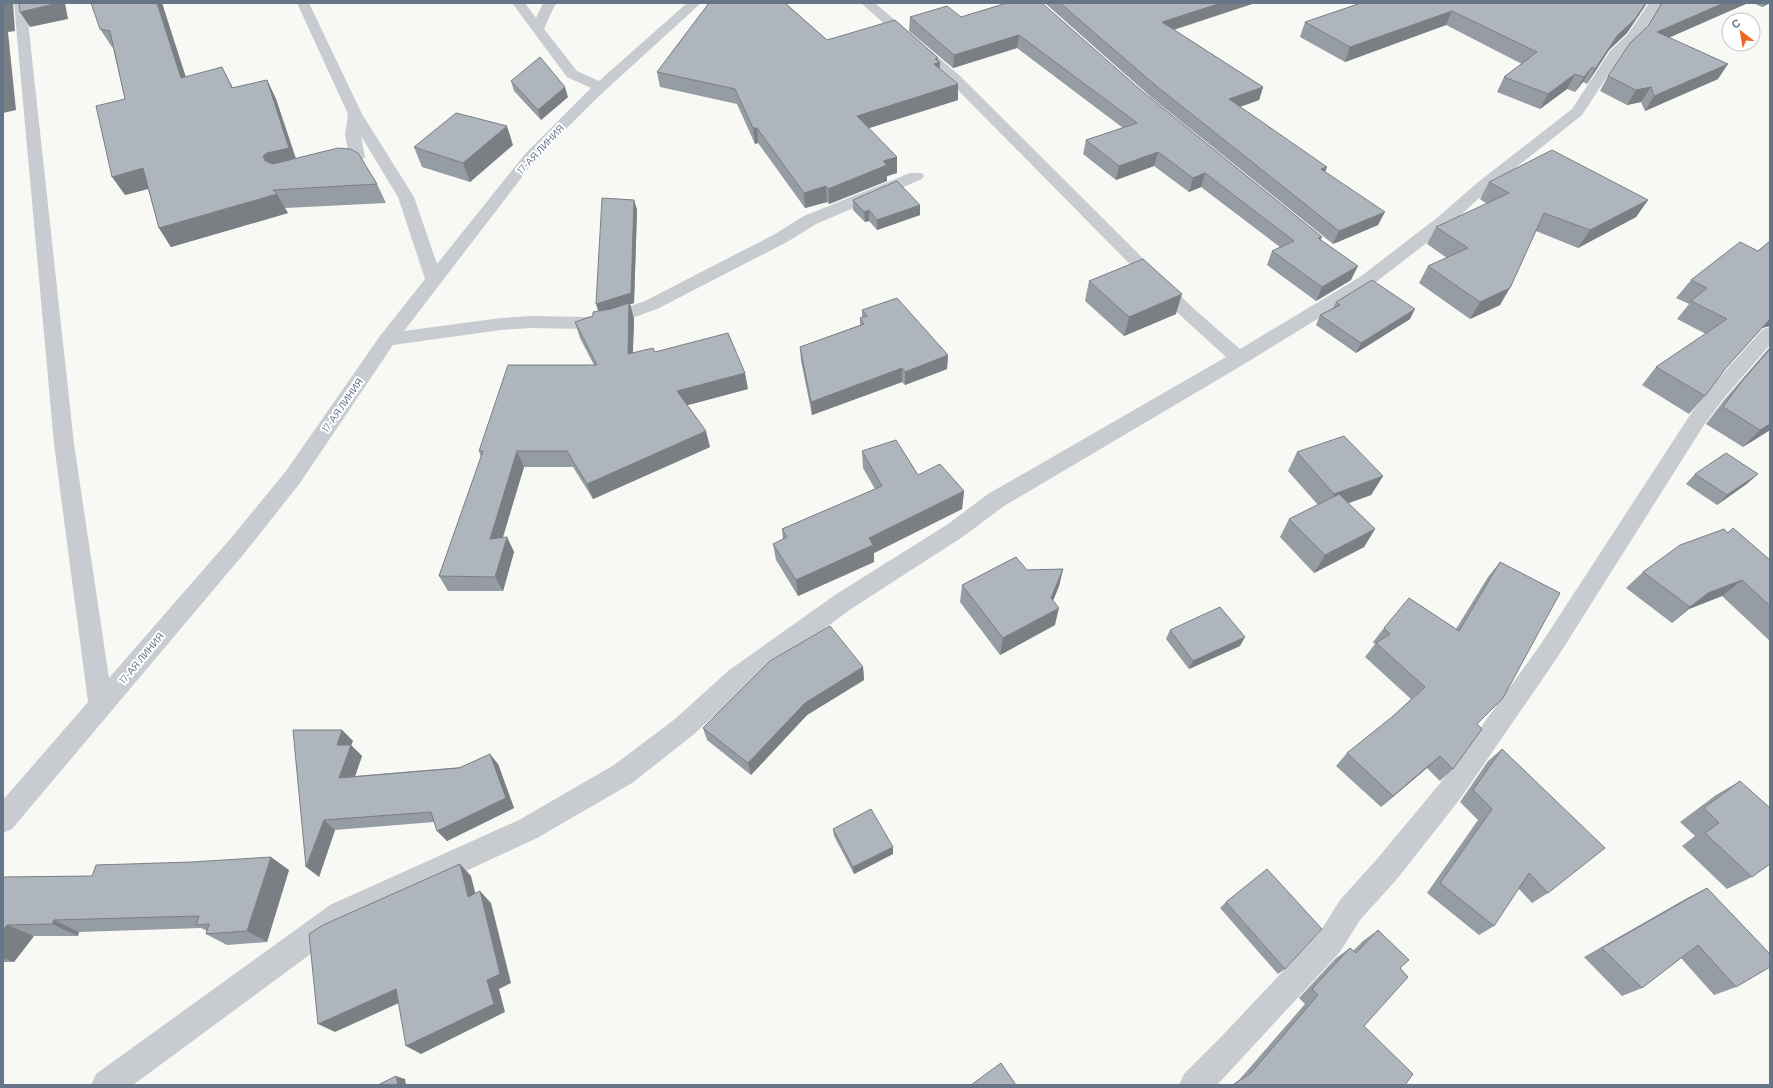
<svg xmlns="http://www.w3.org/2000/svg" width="1773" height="1088" viewBox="0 0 1773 1088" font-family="Barlow,sans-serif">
<rect width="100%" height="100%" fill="#f8f8f5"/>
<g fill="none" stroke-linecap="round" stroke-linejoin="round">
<!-- minor -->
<path fill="#c8cbcf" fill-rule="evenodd" d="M 14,3 L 26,3 L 74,444 L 109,678 L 231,538 L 286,471 L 380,336 L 425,279 L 398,197 L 361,136 L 365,157 L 362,160 L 332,170 L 326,168 L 324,165 L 326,162 L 349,155 L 345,135 L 348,114 L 297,3 L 309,3 L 362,114 L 414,197 L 437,264 L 525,154 L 591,88 L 567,77 L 512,3 L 525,3 L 536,18 L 543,3 L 557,3 L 554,7 L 544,29 L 577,71 L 599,81 L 687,3 L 701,3 L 598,97 L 535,160 L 404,331 L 501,318 L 531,316 L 586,317 L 607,314 L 645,301 L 775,234 L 804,216 L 910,173 L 922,173 L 924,176 L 922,179 L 816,224 L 787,242 L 657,309 L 615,324 L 586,329 L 531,328 L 501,330 L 393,345 L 300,483 L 247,550 L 12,829 L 3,833 L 3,800 L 88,702 L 54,444 Z
M 861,3 L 875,3 L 960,76 L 1193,308 L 1240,349 L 1360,277 L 1438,217 L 1477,183 L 1572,109 L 1610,51 L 1628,34 L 1649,3 L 1661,3 L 1638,40 L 1620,57 L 1582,115 L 1489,189 L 1450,225 L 1372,285 L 1246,363 L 1004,506 L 964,536 L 851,609 L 746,687 L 693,735 L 632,783 L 537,838 L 350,925 L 133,1085 L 91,1085 L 96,1074 L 330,905 L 519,820 L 614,765 L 675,719 L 728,671 L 835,595 L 948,524 L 988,494 L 1226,357 L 1181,316 L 950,82 Z
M 1770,327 L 1770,345 L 1724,398 L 1704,425 L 1557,658 L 1460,799 L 1397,879 L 1360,920 L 1340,952 L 1217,1085 L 1179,1085 L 1184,1074 L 1221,1037 L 1320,932 L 1340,900 L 1377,859 L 1442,781 L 1541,644 L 1690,415 L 1710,388 L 1763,329 Z"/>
</g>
<!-- wall -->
<path fill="#969ca3" d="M 162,3 L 185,77 L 233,88 L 267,80 L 276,99 L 296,158 L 377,184 L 386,203 L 285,208 L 288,213 L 171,247 L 159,228 L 148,189 L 125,195 L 125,99 L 113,48 L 112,47 L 100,29 Z
M 707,3 L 785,3 L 827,40 L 938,61 L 939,68 L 958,100 L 868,128 L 897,157 L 897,173 L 887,176 L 887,181 L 829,204 L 827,202 L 805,208 L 758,143 L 755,144 L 737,104 L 660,87 L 657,72 L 707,6 Z
M 1007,3 L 1143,92 L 1322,237 L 1321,240 L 1351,280 L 1316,301 L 1267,265 L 1272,251 L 1280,247 L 1201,187 L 1189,192 L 1154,166 L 1116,180 L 1083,154 L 1086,140 L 1123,128 L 1017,48 L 953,68 L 909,31 L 910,17 L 961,17 Z
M 1046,3 L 1253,3 L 1252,4 L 1174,30 L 1263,87 L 1259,100 L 1240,107 L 1325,172 L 1378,225 L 1333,244 L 1152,98 L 1046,4 Z
M 1361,3 L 1647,3 L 1627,33 L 1609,50 L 1587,84 L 1583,82 L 1575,92 L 1567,89 L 1540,109 L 1497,92 L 1504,77 L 1522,64 L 1446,25 L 1345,62 L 1300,37 L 1305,22 Z
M 1661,3 L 1748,3 L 1669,37 L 1718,79 L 1645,111 L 1641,102 L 1627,105 L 1600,91 L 1608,76 L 1647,27 Z
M 1753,3 L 1770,3 L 1762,7 Z
M 511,81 L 568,97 L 541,120 L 514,91 Z
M 513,145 L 470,182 L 422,167 L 414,147 Z
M 1489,182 L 1648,200 L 1636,217 L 1578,248 L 1536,231 L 1500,305 L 1470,319 L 1419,283 L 1428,266 L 1447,258 L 1427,244 L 1436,227 L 1487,204 L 1480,199 Z
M 634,200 L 637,210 L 634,303 L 630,304 L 634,319 L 633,353 L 655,352 L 748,389 L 687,405 L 710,447 L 593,499 L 573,467 L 524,467 L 502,538 L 507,537 L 514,552 L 503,591 L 448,591 L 439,576 L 481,457 L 479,451 L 594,365 L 580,338 L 575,322 L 593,316 L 598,312 Z
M 853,200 L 920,205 L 920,215 L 877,230 L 869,221 L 865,222 L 853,210 Z
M 1770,241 L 1770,326 L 1762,328 L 1725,369 L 1705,396 L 1689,414 L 1642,385 L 1656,367 L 1706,334 L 1677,319 L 1689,304 L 1676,298 L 1691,280 L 1758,251 Z
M 1089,281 L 1176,314 L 1124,336 L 1085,301 Z
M 1336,302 L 1410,319 L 1356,353 L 1316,325 L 1320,315 L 1333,308 Z
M 862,310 L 948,355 L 947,369 L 905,385 L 902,382 L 812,415 L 801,361 L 800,347 L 860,325 L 860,318 L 862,318 Z
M 1770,347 L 1770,430 L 1743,447 L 1706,424 L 1725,399 Z
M 862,451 L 918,475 L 964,491 L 962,509 L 874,553 L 874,562 L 798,596 L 776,560 L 773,544 L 783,539 L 782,529 L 875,489 L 863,468 Z
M 1297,452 L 1383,476 L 1371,495 L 1348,503 L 1375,529 L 1364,547 L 1314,573 L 1280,537 L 1289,519 L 1318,505 L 1288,471 Z
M 1695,474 L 1748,483 L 1717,505 L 1686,484 Z
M 1733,528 L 1770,560 L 1770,641 L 1722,596 L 1689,609 L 1672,623 L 1626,588 L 1643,572 L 1728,532 Z
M 1500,562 L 1477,724 L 1453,769 L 1440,781 L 1427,768 L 1381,807 L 1336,766 L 1347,753 L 1392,717 L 1411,699 L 1365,657 L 1375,644 L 1373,642 L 1384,628 L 1456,629 L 1488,577 Z
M 1063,569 L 1059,586 L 1053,601 L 1055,625 L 1000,655 L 960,602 L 962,585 L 1027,570 Z
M 1170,630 L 1240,646 L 1189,669 L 1166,639 Z
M 863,667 L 864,680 L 807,715 L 751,775 L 707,740 L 703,728 Z
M 293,730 L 342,730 L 353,741 L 351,745 L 362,756 L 355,776 L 498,764 L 514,808 L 447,841 L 434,822 L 335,830 L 319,877 Z
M 1502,749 L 1548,893 L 1532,903 L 1518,888 L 1494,926 L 1479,935 L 1427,893 L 1478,820 L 1460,802 L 1488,761 Z
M 1740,781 L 1752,877 L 1727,889 L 1682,846 L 1695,836 L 1680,822 L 1716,795 Z
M 833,829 L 893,847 L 893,854 L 854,874 L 834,836 Z
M 289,870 L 267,942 L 227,945 L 206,934 L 207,931 L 201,928 L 79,932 L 78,936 L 34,936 L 14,962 L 3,962 L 3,877 L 92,876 Z
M 1707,888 L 1736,987 L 1714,995 L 1681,958 L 1642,988 L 1622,996 L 1584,957 L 1687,898 Z
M 1226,902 L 1285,969 L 1278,974 L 1220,908 Z
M 1378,930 L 1400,968 L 1364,1026 L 1405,1085 L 1232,1085 L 1239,1080 L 1305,1004 L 1299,998 L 1336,958 L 1350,948 L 1353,951 L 1363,941 Z"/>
<!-- shaded-wall -->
<path fill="#7a7f84" d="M 3,3 L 13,3 L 15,31 L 8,32 L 16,110 L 3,113 Z
M 58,3 L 65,3 L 68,19 L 30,27 L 20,12 Z
M 157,3 L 162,3 L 192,96 L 181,78 Z
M 1221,3 L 1253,3 L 1252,4 L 1159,34 L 1162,22 Z
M 1646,3 L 1647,3 L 1627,33 L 1609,50 L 1587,84 L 1595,69 L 1617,36 Z
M 1724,3 L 1748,3 L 1648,47 L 1657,32 Z
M 1765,3 L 1770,3 L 1762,7 Z
M 1452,11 L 1446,25 L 1345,62 L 1350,47 Z
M 1019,35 L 1017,48 L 953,68 L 954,55 Z
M 938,58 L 938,62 L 940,62 L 939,77 L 934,64 L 935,59 Z
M 1728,64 L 1718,79 L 1645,111 L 1654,96 Z
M 222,67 L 232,86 L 242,107 L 232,88 Z
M 1592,67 L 1583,82 L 1575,92 L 1584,77 Z
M 1575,74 L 1567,89 L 1540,109 L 1548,94 Z
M 267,80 L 276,99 L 298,167 L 277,172 L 265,161 L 263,156 Z
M 958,84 L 958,100 L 857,132 L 857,116 Z
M 565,87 L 568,97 L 541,120 L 538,110 Z
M 1263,87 L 1259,100 L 1225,112 L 1229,99 Z
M 1651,87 L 1641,102 L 1627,105 L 1636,90 Z
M 507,126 L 513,145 L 470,182 L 463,163 Z
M 753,128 L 757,128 L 758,143 L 755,144 Z
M 1158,152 L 1154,166 L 1116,180 L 1119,166 Z
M 897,157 L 897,173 L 887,176 L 887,181 L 829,204 L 828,189 L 883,161 Z
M 1327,167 L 1322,180 L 1321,169 Z
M 143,168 L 155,187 L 125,195 L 112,177 Z
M 1205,173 L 1201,187 L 1189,192 L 1193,178 Z
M 826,186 L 827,202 L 805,208 L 804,193 Z
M 277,194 L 288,213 L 171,247 L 159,228 Z
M 634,200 L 637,210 L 634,303 L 630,304 L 634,319 L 632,370 L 599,314 L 596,304 Z
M 1648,200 L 1636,217 L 1578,248 L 1590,230 Z
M 920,205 L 920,215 L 877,230 L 877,220 Z
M 869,210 L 869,221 L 865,222 L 864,212 Z
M 1385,212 L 1378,225 L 1333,244 L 1339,231 Z
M 1358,266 L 1351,280 L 1316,301 L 1322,287 Z
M 1510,288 L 1500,305 L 1470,319 L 1480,302 Z
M 1182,294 L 1176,314 L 1124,336 L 1129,317 Z
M 1415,309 L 1410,319 L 1356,353 L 1361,343 Z
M 1770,319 L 1770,326 L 1762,328 Z
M 948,355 L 947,369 L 905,385 L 905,372 Z
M 902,368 L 902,382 L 812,415 L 811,402 Z
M 745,373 L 748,389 L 681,407 L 677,391 Z
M 1770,424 L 1770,430 L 1743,447 L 1760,430 Z
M 706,431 L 710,447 L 593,499 L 587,484 Z
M 517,451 L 524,467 L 498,554 L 490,539 Z
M 1758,474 L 1748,483 L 1717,505 L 1727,495 Z
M 1383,476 L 1371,495 L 1324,512 L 1334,494 Z
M 964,491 L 962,509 L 874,553 L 874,562 L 798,596 L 796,580 L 869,538 Z
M 1375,529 L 1364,547 L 1314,573 L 1325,555 Z
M 507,537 L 514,552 L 503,591 L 495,577 Z
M 1063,569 L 1059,586 L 1047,615 L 1059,608 L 1055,625 L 1000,655 L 1003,638 L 1051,598 Z
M 1742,580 L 1722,596 L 1689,609 L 1672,623 L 1690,607 L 1708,593 Z
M 1245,637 L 1240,646 L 1189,669 L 1193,661 Z
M 863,667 L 864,680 L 807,715 L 751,775 L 748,763 L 805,703 Z
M 342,730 L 353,741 L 351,745 L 362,756 L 351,788 L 339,778 L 337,745 Z
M 490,754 L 498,764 L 514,808 L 447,841 L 437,831 Z
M 1440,756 L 1427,768 L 1381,807 L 1393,796 Z
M 324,820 L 335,830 L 319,877 L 306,867 Z
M 893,847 L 893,854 L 854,874 L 853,867 Z
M 271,857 L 289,870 L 267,942 L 247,931 Z
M 460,864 L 471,876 L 479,908 L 468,897 Z
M 480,891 L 491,903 L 511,983 L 499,989 L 505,1012 L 421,1054 L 406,1046 Z
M 54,920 L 79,932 L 78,936 L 52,924 Z
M 7,925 L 34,936 L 14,962 L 3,958 L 3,930 Z
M 396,989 L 410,998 L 335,1032 L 318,1024 Z
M 396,1076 L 405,1079 L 406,1085 L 398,1085 Z"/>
<!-- building -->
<path fill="#afb5bd" stroke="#7a7f84" d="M 3,3 L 4,15 L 3,15 Z
M 19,3 L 58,3 L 20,12 Z
M 91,3 L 157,3 L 181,78 L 222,67 L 232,88 L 267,80 L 289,148 L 267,153 L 263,156 L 265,161 L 273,164 L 338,148 L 350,149 L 358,153 L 377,184 L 273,190 L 277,194 L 159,228 L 143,168 L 112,177 L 96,106 L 125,99 L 110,31 L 100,29 Z
M 709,3 L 785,3 L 827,40 L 895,20 L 938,58 L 935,59 L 940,62 L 934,64 L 958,84 L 857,116 L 897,157 L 883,161 L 887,165 L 828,189 L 826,186 L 804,193 L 757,128 L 753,128 L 735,89 L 657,72 Z
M 1007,3 L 1042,3 L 1143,92 L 1322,237 L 1318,238 L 1358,266 L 1322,287 L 1272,251 L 1294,241 L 1205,173 L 1193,178 L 1158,152 L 1119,166 L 1086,140 L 1137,123 L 1019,35 L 954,55 L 910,17 L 947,6 L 961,17 Z
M 1060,3 L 1221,3 L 1162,22 L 1263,87 L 1229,99 L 1327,167 L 1321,169 L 1385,212 L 1339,231 L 1155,85 Z
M 1361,3 L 1646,3 L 1635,19 L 1617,36 L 1595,69 L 1592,67 L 1584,77 L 1575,74 L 1548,94 L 1504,77 L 1537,52 L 1452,11 L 1350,47 L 1305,22 Z
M 1662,3 L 1724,3 L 1657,32 L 1728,64 L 1654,96 L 1651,87 L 1636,90 L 1608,76 L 1630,43 L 1648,26 Z
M 540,57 L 565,87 L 538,110 L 511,81 Z
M 3,81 L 4,93 L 3,94 Z
M 456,113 L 507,126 L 463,163 L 414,147 Z
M 1552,150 L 1648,200 L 1590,230 L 1544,213 L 1510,288 L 1480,302 L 1428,266 L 1468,248 L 1436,227 L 1509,193 L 1489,182 Z
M 897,181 L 920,205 L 877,220 L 869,210 L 864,212 L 853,200 Z
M 602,198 L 634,200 L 631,293 L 596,304 Z
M 1770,241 L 1770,319 L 1725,369 L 1705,396 L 1656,367 L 1727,319 L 1691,301 L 1707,288 L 1691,280 L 1740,242 L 1758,251 Z
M 1143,259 L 1182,294 L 1129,317 L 1089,281 Z
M 1372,280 L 1415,309 L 1361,343 L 1320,315 L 1340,305 L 1336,302 Z
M 897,298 L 948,355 L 905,372 L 902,368 L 811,402 L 800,347 L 864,324 L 860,318 L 867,316 L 862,310 Z
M 629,303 L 628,354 L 653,348 L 655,352 L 728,333 L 745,373 L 677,391 L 706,431 L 587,484 L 567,451 L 517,451 L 490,539 L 507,537 L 495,577 L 439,576 L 483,451 L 479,451 L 508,365 L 597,365 L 575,322 L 593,316 L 593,312 L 611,309 Z
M 1770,349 L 1770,424 L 1760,430 L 1723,407 L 1742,381 Z
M 1344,436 L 1383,476 L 1334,494 L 1297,452 Z
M 896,440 L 918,475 L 940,464 L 964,491 L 869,538 L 873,545 L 796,580 L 773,544 L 787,537 L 782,529 L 882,486 L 862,451 Z
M 1726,453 L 1758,474 L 1727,495 L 1695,474 Z
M 1339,494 L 1375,529 L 1325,555 L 1289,519 Z
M 1733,528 L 1770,560 L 1770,606 L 1742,580 L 1708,593 L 1690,607 L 1643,572 L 1680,545 L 1724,529 L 1728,533 Z
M 1016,557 L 1027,570 L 1063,569 L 1051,598 L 1059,608 L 1003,638 L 962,585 Z
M 1500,562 L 1560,593 L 1503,698 L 1477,724 L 1482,729 L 1453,769 L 1440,756 L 1393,796 L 1347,753 L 1392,717 L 1425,687 L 1376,643 L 1390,634 L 1384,628 L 1409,598 L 1459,631 Z
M 1220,607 L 1245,637 L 1193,661 L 1170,630 Z
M 830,626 L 863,667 L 805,703 L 748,763 L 703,728 L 770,661 Z
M 293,730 L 342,730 L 337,745 L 351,745 L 339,778 L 459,768 L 490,754 L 506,798 L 437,831 L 431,812 L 324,820 L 306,867 Z
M 1502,749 L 1605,848 L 1548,893 L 1529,873 L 1494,926 L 1440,883 L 1492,809 L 1473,790 Z
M 1740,781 L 1770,808 L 1770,864 L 1752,877 L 1705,833 L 1719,823 L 1704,808 Z
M 871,809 L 893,847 L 853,867 L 833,829 Z
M 271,857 L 247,931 L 206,934 L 209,924 L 196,925 L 199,916 L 54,920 L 52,924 L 7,925 L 3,930 L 3,877 L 92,876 L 96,865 L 192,862 Z
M 460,864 L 468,897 L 480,891 L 500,974 L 487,980 L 494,1004 L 406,1046 L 396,989 L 318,1024 L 309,934 L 323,925 Z
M 1267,869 L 1322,929 L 1285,969 L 1226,902 Z
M 1707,888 L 1770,954 L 1770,967 L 1736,987 L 1698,945 L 1642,988 L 1602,948 Z
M 1378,930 L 1409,960 L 1400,968 L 1408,977 L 1364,1026 L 1413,1074 L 1405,1085 L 1233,1085 L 1251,1073 L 1318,995 L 1312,989 L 1350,948 L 1356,953 Z
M 1001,1063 L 1016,1085 L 971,1085 Z
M 396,1076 L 398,1085 L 378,1085 Z"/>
<g text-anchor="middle" stroke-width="4" stroke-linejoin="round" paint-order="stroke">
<!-- street labels -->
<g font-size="10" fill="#667588" stroke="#fff">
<text transform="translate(540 149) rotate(-47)" y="4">17-АЯ ЛИНИЯ</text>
<text transform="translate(342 405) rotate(-55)" y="4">17-АЯ ЛИНИЯ</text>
<text transform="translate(141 658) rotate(-50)" y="4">17-АЯ ЛИНИЯ</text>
</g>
</g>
<!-- border -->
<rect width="1773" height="1088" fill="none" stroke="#667588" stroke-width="8"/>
<!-- north arrow -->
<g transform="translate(1741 32) rotate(329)"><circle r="19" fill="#ffffff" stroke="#c2c8cf"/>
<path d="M0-3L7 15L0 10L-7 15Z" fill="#ed6621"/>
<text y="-6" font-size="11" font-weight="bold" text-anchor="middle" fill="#667588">С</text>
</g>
</svg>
